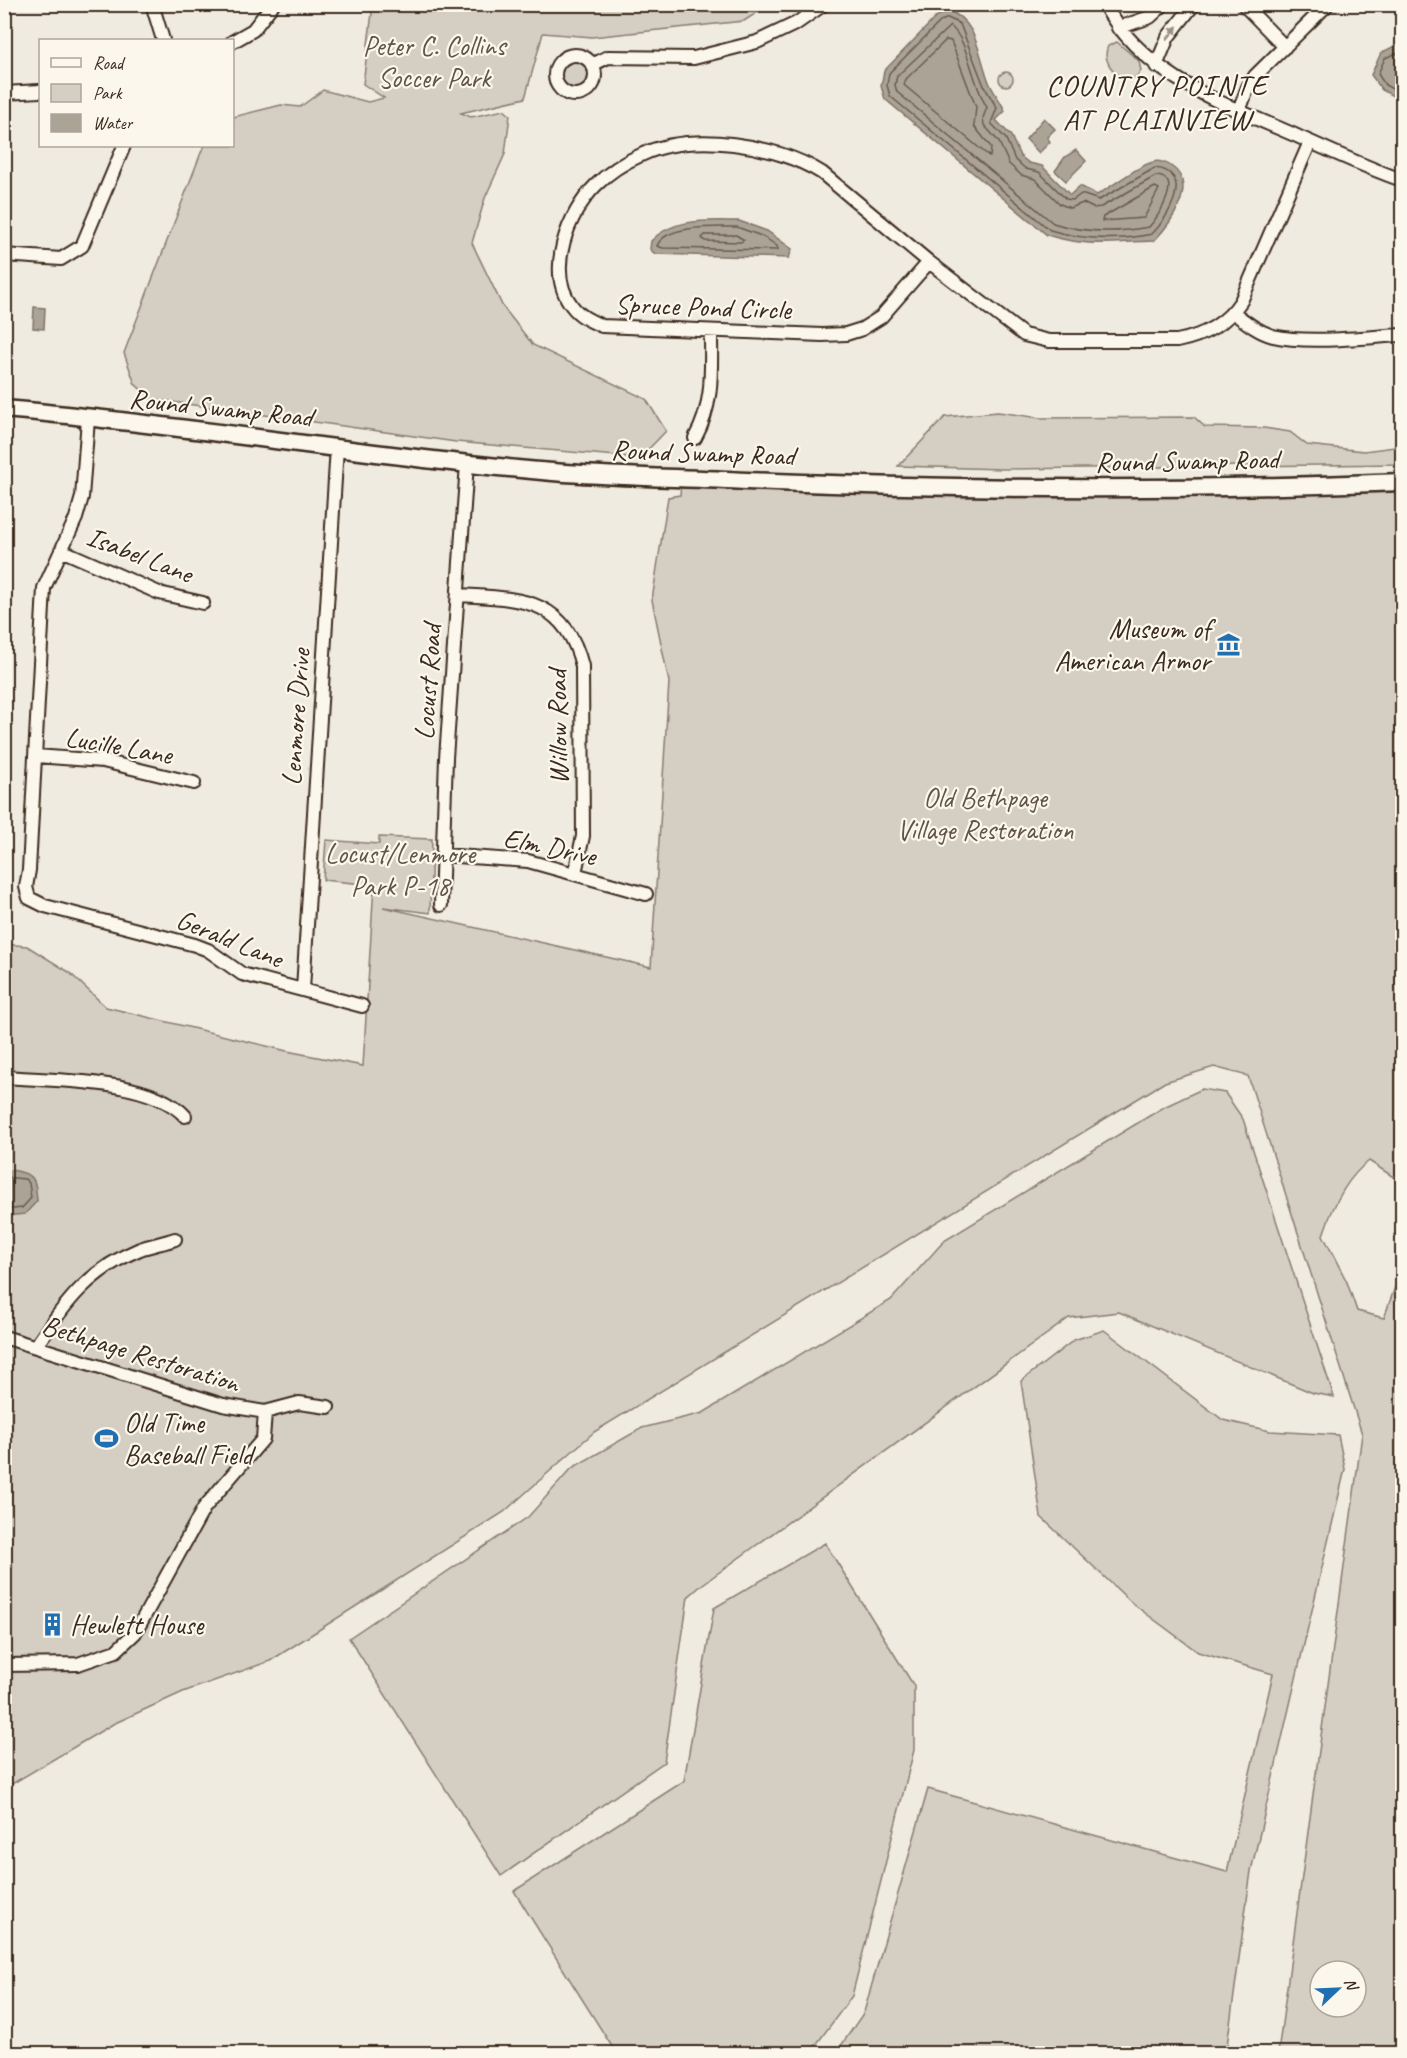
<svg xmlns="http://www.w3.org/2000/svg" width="1407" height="2058" viewBox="0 0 1407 2058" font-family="Caveat,sans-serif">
<rect width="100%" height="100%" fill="#f0ebe0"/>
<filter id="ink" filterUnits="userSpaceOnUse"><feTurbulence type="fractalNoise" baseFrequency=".0167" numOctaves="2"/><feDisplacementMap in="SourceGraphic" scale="12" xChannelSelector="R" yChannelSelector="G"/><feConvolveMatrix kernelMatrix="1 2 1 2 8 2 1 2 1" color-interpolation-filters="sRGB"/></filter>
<g filter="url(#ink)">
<!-- green -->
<path fill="#d5cec3" stroke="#887c70" stroke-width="1.5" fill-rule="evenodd" d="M 373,5 L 769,5 L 744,21 L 592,37 L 543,33 L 525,98 L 461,113 L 471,117 L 504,110 L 510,115 L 505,154 L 485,198 L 472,243 L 503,307 L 533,345 L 646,399 L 666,431 L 640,458 L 456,442 L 151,399 L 135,384 L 124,353 L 202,150 L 205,146 L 232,146 L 233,117 L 281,105 L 300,107 L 323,90 L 368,102 L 384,98 L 363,84 Z
M 1117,42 L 1139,61 L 1141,71 L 1135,78 L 1120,77 C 1110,69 1102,59 1108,46 Z
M562 75a13 13 0 1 1 26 0a13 13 0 1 1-26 0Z
M999 79a7 7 0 1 1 14 0a7 7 0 1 1-14 0Z
M 998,412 L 1040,418 L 1194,417 L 1205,427 L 1264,428 L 1290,432 L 1307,445 L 1364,451 L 1402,446 L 1402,464 L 1002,469 L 898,466 L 945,417 Z
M 681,481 L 1402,485 L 1402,1210 L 1395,1178 L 1369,1161 C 1346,1178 1332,1208 1323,1235 L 1347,1282 L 1357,1311 L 1384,1318 L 1402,1267 L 1402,2053 L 1278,2053 L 1362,1434 L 1248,1076 L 1214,1067 L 1165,1082 L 594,1432 L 504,1512 L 270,1661 L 183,1692 L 113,1724 L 5,1788 L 4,944 L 27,946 L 69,972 L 106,1007 L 287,1051 L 363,1066 L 374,885 L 323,880 L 326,840 L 379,844 L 379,837 L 432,839 L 430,913 L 383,907 L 651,967 L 669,682 L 652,600 L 668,497 L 680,495 ZM 1320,1971 L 1356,1971 L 1356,2007 L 1320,2007 Z
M 1202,1089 L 1225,1093 L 1243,1119 L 1334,1397 L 1313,1393 L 1119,1312 L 1069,1318 L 703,1584 L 688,1597 L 664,1762 L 501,1876 L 349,1638 L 528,1517 L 572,1468 L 642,1428 L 703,1413 L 891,1300 L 944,1241 L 1164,1107 Z
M 1104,1330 L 1223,1420 L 1270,1431 L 1338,1435 L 1345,1469 L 1251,1871 L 1226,2053 L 836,2053 L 864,2012 L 928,1789 L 1227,1872 L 1273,1674 L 1198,1652 L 1133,1604 L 1041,1517 L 1021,1381 L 1074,1340 Z
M 825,1543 L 914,1686 L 914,1750 L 852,1996 L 810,2053 L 616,2053 L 514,1891 L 684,1781 L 714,1608 Z"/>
<!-- water -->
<path fill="#aca397" stroke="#7f7367" stroke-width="1.5" d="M 948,11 C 977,19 979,57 989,82 C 993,92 1001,101 1005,111 L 996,120 L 1011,136 L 1020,156 L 1029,163 L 1042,166 L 1070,195 L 1080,186 L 1097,195 C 1113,186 1137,166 1153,162 C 1159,160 1167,163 1171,166 C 1199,185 1171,223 1154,241 C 1112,242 1089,248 1047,235 L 885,99 L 881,86 L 884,71 L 937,16 Z
M 1398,44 L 1402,46 L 1402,101 L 1382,90 L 1371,75 L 1381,53 Z
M 1044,118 L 1055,129 L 1047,137 L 1050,142 L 1039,153 L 1026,139 Z
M 1076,150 L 1086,161 L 1066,181 L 1055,171 L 1065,157 Z
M 739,221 L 767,231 L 792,249 L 789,258 L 655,254 L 650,249 L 651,241 C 673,217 710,221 739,221 Z
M 34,307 L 45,308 L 44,329 L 33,328 Z
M 11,1170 C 36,1174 35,1178 37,1201 L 25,1214 L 5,1216 L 5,1172 Z"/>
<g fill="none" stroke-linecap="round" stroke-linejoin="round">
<!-- shore -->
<path stroke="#685a4e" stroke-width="1.5" d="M 948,18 L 960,24 L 984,86 L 997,108 L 991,123 L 1006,139 L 1015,160 L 1026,169 L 1039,172 L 1066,199 L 1073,200 L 1081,194 L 1099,200 L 1155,168 C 1195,172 1169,217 1152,234 C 1118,241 1083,240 1050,230 L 890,96 L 887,85 L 889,73 L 941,21 Z
M 950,26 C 968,38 973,87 987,107 L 983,118 L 984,125 L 999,142 L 1009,164 L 1021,175 L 1035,179 L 1060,204 L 1070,208 L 1083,203 L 1093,208 L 1101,207 L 1156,176 C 1184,177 1159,216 1149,227 C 1117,233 1084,233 1053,223 L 897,92 L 895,85 L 897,76 Z
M 946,40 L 951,41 L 976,107 L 974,126 L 991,147 L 990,157 L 904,85 L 906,79 Z
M 1402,51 L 1385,58 L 1378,74 L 1385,85 L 1402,94
M 1155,187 L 1159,189 L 1144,218 L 1102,221 L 1103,217 Z
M 737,227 L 764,237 L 777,246 L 778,250 L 663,248 L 657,246 C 665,224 718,227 737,227 Z
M 705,235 L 736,235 L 744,240 L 741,242 L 705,241 L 702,238 Z
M 4,1177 L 25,1179 L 29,1183 L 31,1198 L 22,1208 L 4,1210"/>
<defs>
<path id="street" d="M 152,4 L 163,40
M 1104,4 C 1145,78 1224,104 1297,136 C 1331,151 1367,168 1402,180
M 1244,5 L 1285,47
M 1118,28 L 1150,17 L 1164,4
M 232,42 L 253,30 L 273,4
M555 75a20 20 0 1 1 40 0a20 20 0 1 1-40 0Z
M 592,65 L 608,57 L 694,58 L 757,42 L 797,23 L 824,4
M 1156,66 L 1168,37 L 1194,4
M 4,93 L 40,91
M 1239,111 L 1248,87 L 1255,76 L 1328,4
M 4,255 L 61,259 L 82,246 L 124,146
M 929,262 L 881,317 L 862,329 L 846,334 L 822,335 L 602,326 C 591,321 579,316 572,306 C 545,271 568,213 596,185 C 609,172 625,162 641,155 C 692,131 776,144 822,173 L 929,262 L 1024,335 L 1049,341 L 1177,341 C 1203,336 1226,324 1241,301 L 1310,142
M 1234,313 C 1246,322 1258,332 1273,336 C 1308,344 1366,337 1402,335
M 88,419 L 82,497 L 76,518 L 44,588 L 29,870 L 26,887 L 29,898 L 45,906 L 195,945 L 208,950 L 242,974 L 362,1006
M 695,438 C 714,404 711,370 711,332
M 61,550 L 159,593 L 203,603
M 458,595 C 518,599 565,596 582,666 L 583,836 L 575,873
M 36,756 L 103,761 L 194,783
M 443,855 L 528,861 L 646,894
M 441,905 L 446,758 L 467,464
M 303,989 L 337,447
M 4,1077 C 55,1081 150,1078 185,1116
M 4,1337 L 223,1405 L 265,1412 L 299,1403 L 328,1407
M 36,1346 C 65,1303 89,1270 140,1249 C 151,1245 164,1243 175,1239
M 4,1665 L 78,1664 L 116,1651 L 135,1633 L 204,1508 L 263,1439 L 265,1412"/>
<path id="secondary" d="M 4,409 C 192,425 377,458 565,473 C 625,477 686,478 747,481 C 966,490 1184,491 1402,482"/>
</defs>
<!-- street casing -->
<use href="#street" stroke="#3b2a1e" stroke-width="16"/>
<!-- secondary casing -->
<use href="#secondary" stroke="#3b2a1e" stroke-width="21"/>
<!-- street -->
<use href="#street" stroke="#fbf7ec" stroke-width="12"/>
<!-- secondary -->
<use href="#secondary" stroke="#fbf7ec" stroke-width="16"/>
</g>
<!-- one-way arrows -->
<defs><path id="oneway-solid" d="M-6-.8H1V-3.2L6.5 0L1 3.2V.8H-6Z" transform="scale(1.5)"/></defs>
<use fill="#9b9085" href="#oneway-solid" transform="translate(1172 33) rotate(-52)"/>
</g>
<!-- icons -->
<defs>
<symbol id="museum-bare" viewBox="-9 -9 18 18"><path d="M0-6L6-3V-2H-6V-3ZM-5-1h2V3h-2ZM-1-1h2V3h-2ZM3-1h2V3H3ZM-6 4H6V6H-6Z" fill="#1f6fb2" stroke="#fbf7ec" stroke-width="2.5" paint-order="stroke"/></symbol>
<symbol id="stadium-bare" viewBox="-9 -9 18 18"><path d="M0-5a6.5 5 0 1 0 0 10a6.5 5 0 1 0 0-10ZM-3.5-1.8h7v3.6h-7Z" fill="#1f6fb2" stroke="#fbf7ec" stroke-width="2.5" paint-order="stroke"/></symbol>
<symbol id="building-bare" viewBox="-9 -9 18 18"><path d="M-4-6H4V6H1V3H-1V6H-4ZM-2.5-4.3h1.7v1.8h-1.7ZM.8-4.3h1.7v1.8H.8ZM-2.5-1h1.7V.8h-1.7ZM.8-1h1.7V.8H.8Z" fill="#1f6fb2" stroke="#fbf7ec" stroke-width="2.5" paint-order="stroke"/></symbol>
</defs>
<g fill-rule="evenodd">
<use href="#museum-bare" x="1212" y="628" width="33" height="33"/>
<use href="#stadium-bare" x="90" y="1422" width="33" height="33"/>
<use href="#building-bare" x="36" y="1608" width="33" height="33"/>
</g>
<g text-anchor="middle" stroke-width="4.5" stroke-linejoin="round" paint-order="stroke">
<!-- park labels -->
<g font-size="28" fill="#625347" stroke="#fbf7ec">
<text x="434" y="55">Peter C. Collins<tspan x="434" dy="32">Soccer Park</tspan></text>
<text x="985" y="807">Old Bethpage<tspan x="985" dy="32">Village Restoration</tspan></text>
<text x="400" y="863">Locust/Lenmore<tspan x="400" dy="32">Park P-18</tspan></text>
</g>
<!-- street labels -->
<g font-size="28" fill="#3b2a1e" stroke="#fbf7ec">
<text transform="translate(703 306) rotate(2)" y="10">Spruce Pond Circle</text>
<text transform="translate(221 407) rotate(6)" y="10">Round Swamp Road</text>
<text transform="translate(703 452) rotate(2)" y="10">Round Swamp Road</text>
<text transform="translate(1187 460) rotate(-1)" y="10">Round Swamp Road</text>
<text transform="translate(140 554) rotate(21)" y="10">Isabel Lane</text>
<text transform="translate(427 682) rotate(-86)" y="10">Locust Road</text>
<text transform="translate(295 717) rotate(-86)" y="10">Lenmore Drive</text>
<text transform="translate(557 727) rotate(-91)" y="10">Willow Road</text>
<text transform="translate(119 745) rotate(10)" y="10">Lucille Lane</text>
<text transform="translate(550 846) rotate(12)" y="10">Elm Drive</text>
<text transform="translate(230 938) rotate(22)" y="10">Gerald Lane</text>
<text transform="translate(141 1353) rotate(17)" y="10">Bethpage Restoration</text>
</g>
<!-- poi labels -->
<g font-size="28" fill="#3b2a1e" stroke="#fbf7ec" text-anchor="start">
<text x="1210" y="638" text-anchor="end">Museum of<tspan x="1210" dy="32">American Armor</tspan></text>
<text x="124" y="1432">Old Time<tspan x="124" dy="32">Baseball Field</tspan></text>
<text x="70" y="1634">Hewlett House</text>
</g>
<!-- neighbourhood labels -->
<g font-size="30" letter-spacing="1.5" fill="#3b2a1e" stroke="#fbf7ec">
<text x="1157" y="95">COUNTRY POINTE<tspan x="1157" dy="34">AT PLAINVIEW</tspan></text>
</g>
</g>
<!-- margin -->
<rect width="1407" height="2058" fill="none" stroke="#fbf7ec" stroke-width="24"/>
<rect x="12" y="12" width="1383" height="2034" fill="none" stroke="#3b2a1e" stroke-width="2" filter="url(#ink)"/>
<!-- legend -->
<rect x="39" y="39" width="195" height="108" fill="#fbf7ec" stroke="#aea59a" stroke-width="1.5"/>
<rect x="51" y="58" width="30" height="9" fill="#fbf7ec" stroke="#aea59a" stroke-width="1.5"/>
<text x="93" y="69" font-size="18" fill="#3b2a1e">Road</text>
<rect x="51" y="84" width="30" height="18" fill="#d5cec3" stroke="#aea59a" stroke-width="1.5"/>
<text x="93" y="99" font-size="18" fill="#3b2a1e">Park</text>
<rect x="51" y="114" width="30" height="18" fill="#aca397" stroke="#aea59a" stroke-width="1.5"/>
<text x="93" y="129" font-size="18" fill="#3b2a1e">Water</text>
<!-- north arrow -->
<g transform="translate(1338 1989) rotate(67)"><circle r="28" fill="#fbf7ec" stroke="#aea59a" stroke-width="1.5"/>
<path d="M0-4.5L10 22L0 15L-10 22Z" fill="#1f6fb2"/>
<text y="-9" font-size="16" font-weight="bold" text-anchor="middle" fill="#3b2a1e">N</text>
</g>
</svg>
